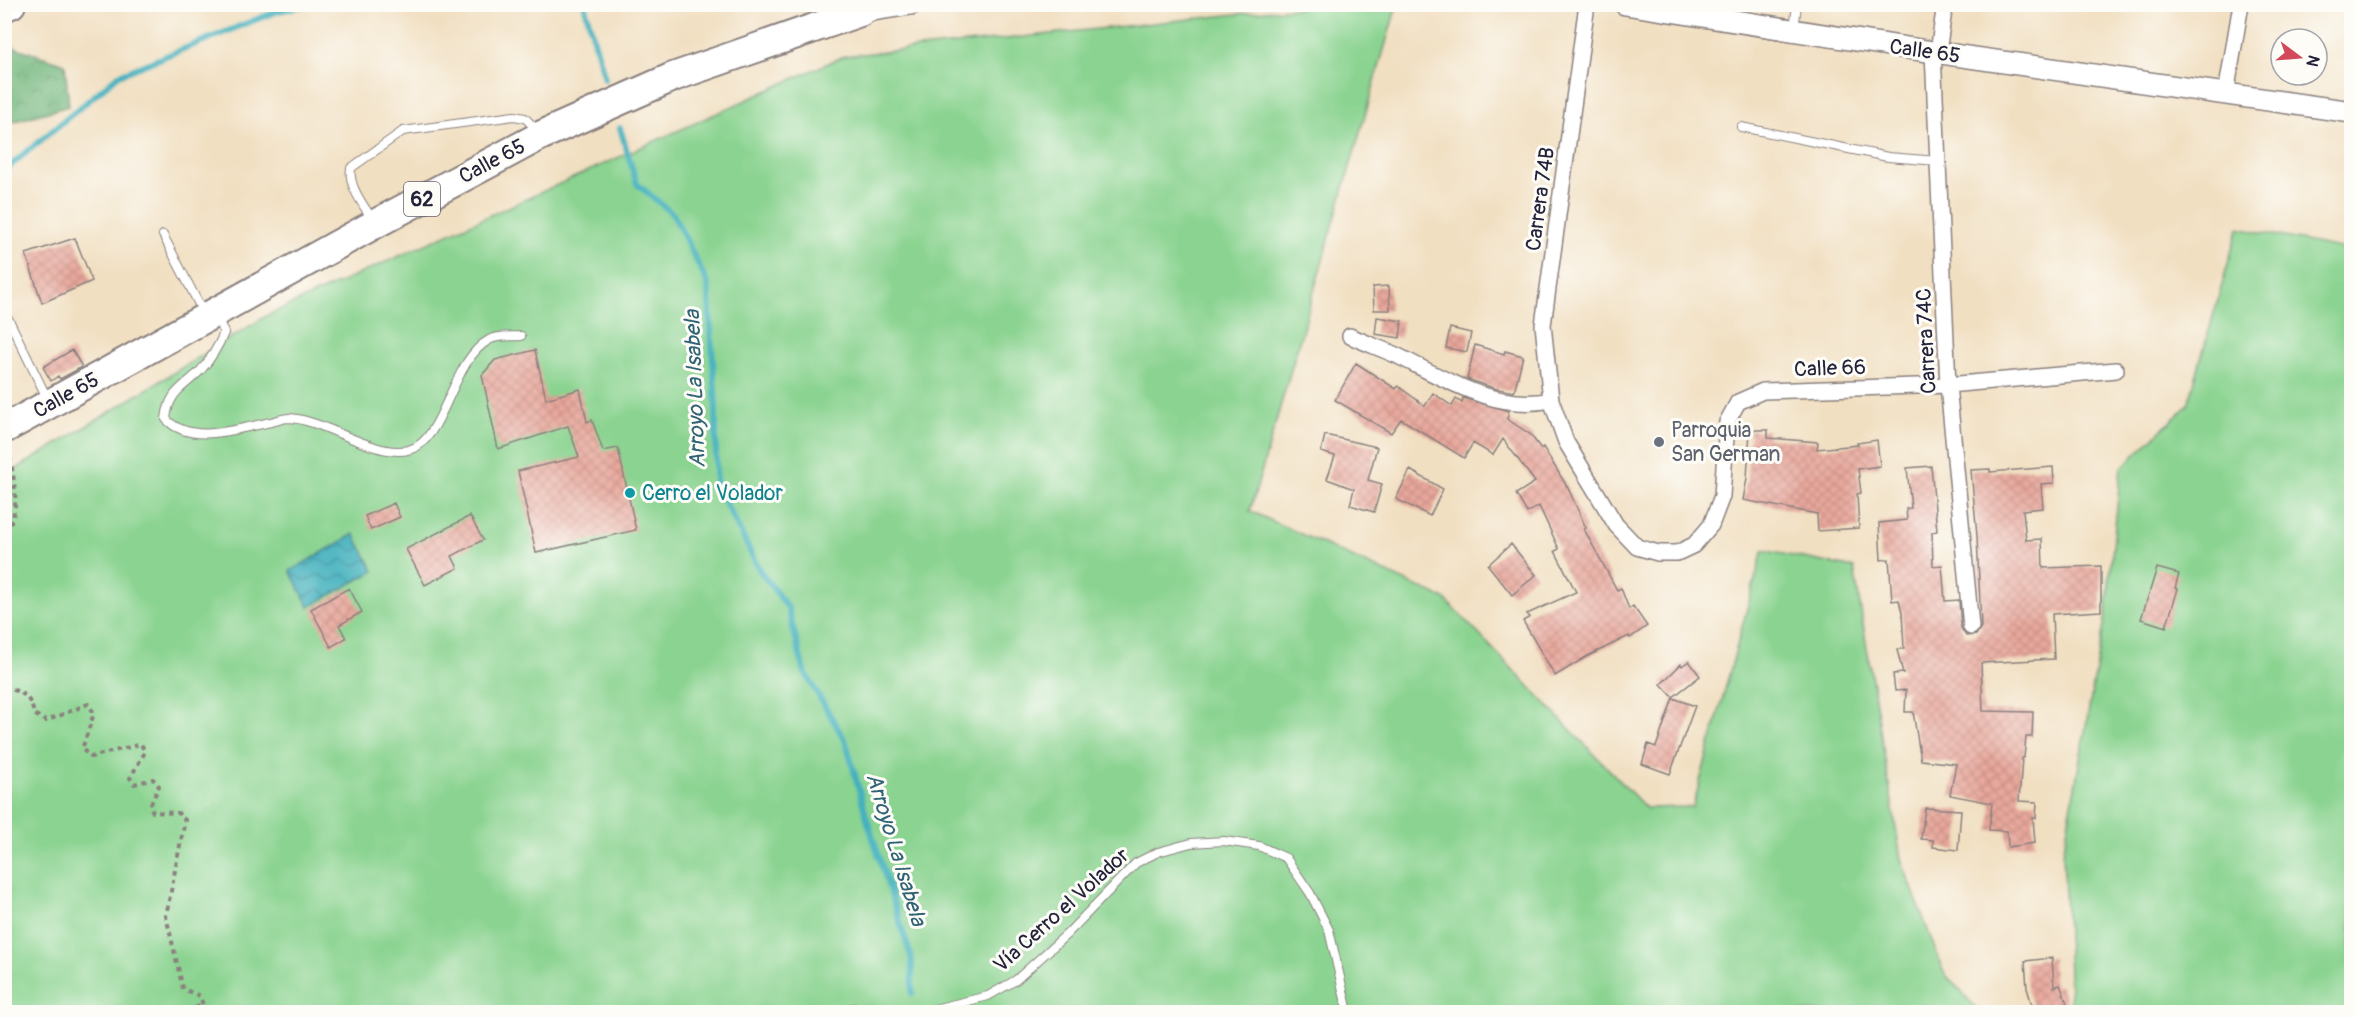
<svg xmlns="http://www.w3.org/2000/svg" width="2356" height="1017" viewBox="0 0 2356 1017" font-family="Pangolin,sans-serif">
<defs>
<pattern id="forest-crowns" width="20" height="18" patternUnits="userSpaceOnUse" patternTransform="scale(1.5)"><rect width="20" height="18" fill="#6fb57a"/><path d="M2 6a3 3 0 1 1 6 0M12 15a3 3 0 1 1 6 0" fill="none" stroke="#5b9365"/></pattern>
<pattern id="water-waves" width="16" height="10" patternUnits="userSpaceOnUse" patternTransform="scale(1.5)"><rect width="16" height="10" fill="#42b1be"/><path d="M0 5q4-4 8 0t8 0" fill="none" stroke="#37909c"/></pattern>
<pattern id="building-cross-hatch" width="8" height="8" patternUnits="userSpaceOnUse" patternTransform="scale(1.5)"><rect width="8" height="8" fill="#e8a79b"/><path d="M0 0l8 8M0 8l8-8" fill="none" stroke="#c78f86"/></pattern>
</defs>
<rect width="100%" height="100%" fill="#fdfcf7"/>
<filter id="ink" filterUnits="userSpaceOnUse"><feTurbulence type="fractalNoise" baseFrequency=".0167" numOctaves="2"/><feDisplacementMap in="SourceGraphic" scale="12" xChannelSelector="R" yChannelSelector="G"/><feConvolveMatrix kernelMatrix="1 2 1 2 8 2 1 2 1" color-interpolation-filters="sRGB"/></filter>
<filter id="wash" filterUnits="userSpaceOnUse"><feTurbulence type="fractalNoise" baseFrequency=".008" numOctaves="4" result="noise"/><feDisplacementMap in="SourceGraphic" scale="24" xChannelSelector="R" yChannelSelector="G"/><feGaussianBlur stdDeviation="1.35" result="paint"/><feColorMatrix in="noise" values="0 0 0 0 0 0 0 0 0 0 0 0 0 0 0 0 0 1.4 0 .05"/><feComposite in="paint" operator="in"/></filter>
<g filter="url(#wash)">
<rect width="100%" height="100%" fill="#f1dfc1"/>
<!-- forest -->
<path fill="url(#forest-crowns)" stroke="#486c5a" stroke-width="1.5" d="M 5,44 L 65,64 L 69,106 L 5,124 Z"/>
<!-- green -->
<path fill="#8ad390" stroke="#567a66" stroke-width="1.5" d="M 1332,4 L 1397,5 L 1250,511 L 1445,599 L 1646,808 L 1693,807 L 1763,550 L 1854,568 L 1901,859 L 1944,973 L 1980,1012 L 5,1012 L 5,476 L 268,315 L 844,56 Z
M 2238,228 L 2351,250 L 2351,1012 L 2071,1012 L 2063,854 L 2106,614 L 2121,468 L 2188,405 Z"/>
<!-- water -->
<path fill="url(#water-waves)" stroke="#326a7c" stroke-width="1.5" d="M 354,534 L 374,571 L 309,607 L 290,571 Z"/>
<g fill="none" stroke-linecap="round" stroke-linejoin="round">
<!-- stream -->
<path stroke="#42b1be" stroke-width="6" d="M 584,4 L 605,79
M 620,128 L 637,184 L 673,214 L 708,284 L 716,406 L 716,484 L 760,571 L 788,608 L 804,671 L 846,742 L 867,819 L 912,960 L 912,993
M 4,171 L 119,75 L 275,12 L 309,4"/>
</g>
<g id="blocks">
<!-- building -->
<path fill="url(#building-cross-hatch)" d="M 75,238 L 92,281 L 42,303 L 26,254 Z
M 1389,286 L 1390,310 L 1374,310 L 1373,287 Z
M 1377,317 L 1402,321 L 1400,338 L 1375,334 Z
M 1450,328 L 1471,333 L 1467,352 L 1446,348 Z
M 1475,345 L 1504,354 L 1505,351 L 1523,356 L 1514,392 L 1493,388 L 1467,379 Z
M 72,350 L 82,367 L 60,379 L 58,376 L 51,381 L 43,367 Z
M 535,350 L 546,399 L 580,389 L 587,422 L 592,420 L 603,451 L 618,448 L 636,530 L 536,553 L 518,471 L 579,457 L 568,426 L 498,449 L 482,375 L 495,360 Z
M 1356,363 L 1396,389 L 1398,386 L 1425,406 L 1433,393 L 1452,406 L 1456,399 L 1462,403 L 1463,398 L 1509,411 L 1507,419 L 1531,435 L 1541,449 L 1543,447 L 1568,488 L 1586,528 L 1584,529 L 1617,590 L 1621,588 L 1629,609 L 1633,606 L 1647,626 L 1630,638 L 1629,636 L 1586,657 L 1555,676 L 1523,621 L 1530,617 L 1527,614 L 1576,592 L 1555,551 L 1559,549 L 1539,506 L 1527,513 L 1516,494 L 1535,482 L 1503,439 L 1493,455 L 1473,443 L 1464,458 L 1401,419 L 1391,433 L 1335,400 Z
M 1750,430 L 1768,430 L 1768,438 L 1818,442 L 1817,449 L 1858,445 L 1857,443 L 1877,440 L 1880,466 L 1858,469 L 1861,493 L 1857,494 L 1859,528 L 1818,531 L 1817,514 L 1743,500 L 1747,478 Z
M 1325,435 L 1377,447 L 1368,480 L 1382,484 L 1374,512 L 1350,505 L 1354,489 L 1327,479 L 1335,456 L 1321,452 Z
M 1931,466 L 1937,531 L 1932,532 L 1933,566 L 1942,565 L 1945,601 L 1959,600 L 1961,628 L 1966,636 L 1976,635 L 1981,627 L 1977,536 L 1971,470 L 1990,469 L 1990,472 L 2053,467 L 2054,483 L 2041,484 L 2043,508 L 2023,510 L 2026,540 L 2042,539 L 2043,568 L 2101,566 L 2101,611 L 2052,614 L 2054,659 L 1981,663 L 1983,711 L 2033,712 L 2032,737 L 2026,737 L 2024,758 L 2022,758 L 2019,801 L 2037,802 L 2036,818 L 2033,818 L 2035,843 L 2008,847 L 2007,831 L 1989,830 L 1992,803 L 1950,795 L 1956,764 L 1921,760 L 1913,712 L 1905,712 L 1906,690 L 1895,691 L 1893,674 L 1903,673 L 1897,650 L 1904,648 L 1902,613 L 1899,600 L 1892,601 L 1889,559 L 1881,560 L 1879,523 L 1907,520 L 1906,509 L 1911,508 L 1907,468 Z
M 1410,470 L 1443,489 L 1430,516 L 1396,499 Z
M 394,503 L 400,517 L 371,530 L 365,516 Z
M 470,516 L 483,540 L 452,556 L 458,568 L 425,585 L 406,549 Z
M 1511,544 L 1536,575 L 1512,595 L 1488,565 Z
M 2157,568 L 2179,574 L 2175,588 L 2178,589 L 2166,627 L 2141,619 Z
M 349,588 L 362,612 L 339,625 L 346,638 L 331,647 L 311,609 Z
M 1689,661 L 1700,676 L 1673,697 L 1661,684 L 1681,664 L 1682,666 Z
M 1673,698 L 1695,706 L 1670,774 L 1642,764 L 1648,744 L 1656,747 Z
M 1925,808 L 1961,810 L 1958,850 L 1933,847 L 1933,840 L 1921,839 Z
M 2052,958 L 2054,987 L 2060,985 L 2067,1003 L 2042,1012 L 2034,1012 L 2027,988 L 2025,961 Z"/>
</g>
</g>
<g filter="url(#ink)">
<use href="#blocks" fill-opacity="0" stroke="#8a807e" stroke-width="1.5"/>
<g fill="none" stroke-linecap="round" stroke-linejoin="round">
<defs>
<path id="lane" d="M 1794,30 L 1797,4
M 1741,127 L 1888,157 L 1938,161
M 372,219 C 363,204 348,186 351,168 L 403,131 L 514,116 L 525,118 L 537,130
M 163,235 L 204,314
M 217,316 L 224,333 C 218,347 211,359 201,370 C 183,388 169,391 166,419 C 191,446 240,428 271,422 C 277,421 283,418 289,418 C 327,419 388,468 419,445 C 446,426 455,358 489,340 C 497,335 511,337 521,336
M 9,320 L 48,400
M 835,1012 L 853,1008 L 879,1008 L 922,1012 L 988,996 L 1016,980 L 1067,934 L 1136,863 L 1158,852 L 1191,843 L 1224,841 L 1259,846 L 1286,858 L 1310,893 L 1329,930 L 1348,1012"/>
<path id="street" d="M 1587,4 L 1543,325 L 1551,400 L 1566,442 L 1616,525 L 1637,547 L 1658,553 L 1677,553 L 1694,545 L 1711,525 L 1722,496 L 1727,422 L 1738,402 L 1763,391 L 1948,385 L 2116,370
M 1933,52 L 1948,385 L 1971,627
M 1938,52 L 1945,4
M 2226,94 L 2241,4
M 1350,336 C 1366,343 1382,349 1398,356 C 1445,379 1496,412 1551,400"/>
<path id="secondary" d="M 1625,4 L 1933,52 L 2352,112
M 860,12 L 911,4"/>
<path id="highway" d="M 4,7 L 11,4
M 4,429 L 375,224 L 542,135 L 673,77 L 860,12 L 872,4"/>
</defs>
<!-- lane casing -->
<use href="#lane" stroke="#8a807e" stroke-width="10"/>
<!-- street casing -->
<use href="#street" stroke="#8a807e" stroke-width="18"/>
<!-- secondary casing -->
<use href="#secondary" stroke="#8a807e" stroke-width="24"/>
<!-- highway casing -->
<use href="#highway" stroke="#8a807e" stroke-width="32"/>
<!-- path -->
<path stroke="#8a807e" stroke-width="4" stroke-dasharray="4.5 4.5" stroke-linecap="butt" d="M 4,531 C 24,513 12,474 9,450
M 4,687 C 22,692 30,695 34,714 L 46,721 L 88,704 L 94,713 L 82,749 L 91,757 L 141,744 L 145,752 L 130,778 L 134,784 L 153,779 L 159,786 L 150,806 L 153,812 L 178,813 L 185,820 L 166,916 L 183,989 L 200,996 L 203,1005 L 191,1009 L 188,1012"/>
<!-- lane -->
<use href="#lane" stroke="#fff" stroke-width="8"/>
<!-- street -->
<use href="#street" stroke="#fff" stroke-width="15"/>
<!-- secondary -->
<use href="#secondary" stroke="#fff" stroke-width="21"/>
<!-- highway -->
<use href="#highway" stroke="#fff" stroke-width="28"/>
</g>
</g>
<!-- markers -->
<circle fill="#6b7280" stroke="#fdfcf7" stroke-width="2" cx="1659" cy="442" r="6"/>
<circle fill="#0f9aa8" stroke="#fdfcf7" stroke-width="2" cx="630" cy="493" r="6"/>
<g text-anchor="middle" stroke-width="6" stroke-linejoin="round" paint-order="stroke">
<!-- shield labels -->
<rect fill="#fdfcf7" stroke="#646373" stroke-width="1.5" x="404" y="182" width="36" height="34" rx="4.5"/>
<g font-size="20" font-weight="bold" fill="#22223b">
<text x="422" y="206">62</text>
</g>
<!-- street labels -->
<g font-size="21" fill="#22223b" stroke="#fdfcf7">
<text transform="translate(1925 51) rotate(8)" y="7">Calle 65</text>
<text transform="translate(492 161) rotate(-28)" y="7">Calle 65</text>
<text transform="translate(1540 199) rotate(-82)" y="7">Carrera 74B</text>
<text transform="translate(1926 341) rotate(-93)" y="7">Carrera 74C</text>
<text transform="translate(1830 368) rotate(-2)" y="7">Calle 66</text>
<text transform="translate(66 395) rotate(-29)" y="7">Calle 65</text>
<text transform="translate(1061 910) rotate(-42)" y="7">Vía Cerro el Volador</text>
</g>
<!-- worship labels -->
<g font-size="21" fill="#5b616d" stroke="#fdfcf7" text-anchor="start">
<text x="1671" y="437">Parroquia<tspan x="1671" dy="24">San German</tspan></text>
</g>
<!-- culture labels -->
<g font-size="21" fill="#0d838f" stroke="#fdfcf7" text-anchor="start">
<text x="642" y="500">Cerro el Volador</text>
</g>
<!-- water labels -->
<g font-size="22" font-style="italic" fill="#306276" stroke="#fdfcf7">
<text transform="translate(694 389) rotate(-92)" y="8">Arroyo La Isabela</text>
<text transform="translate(897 849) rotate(73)" y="8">Arroyo La Isabela</text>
</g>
</g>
<!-- margin -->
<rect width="2356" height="1017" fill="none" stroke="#fdfcf7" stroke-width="24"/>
<!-- north arrow -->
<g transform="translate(2299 57) rotate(106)"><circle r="28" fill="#fdfcf7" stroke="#a5a5ac" stroke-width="1.5"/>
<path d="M0-4.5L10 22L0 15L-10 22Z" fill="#d1495b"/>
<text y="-9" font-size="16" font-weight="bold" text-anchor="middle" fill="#22223b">N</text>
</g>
</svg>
